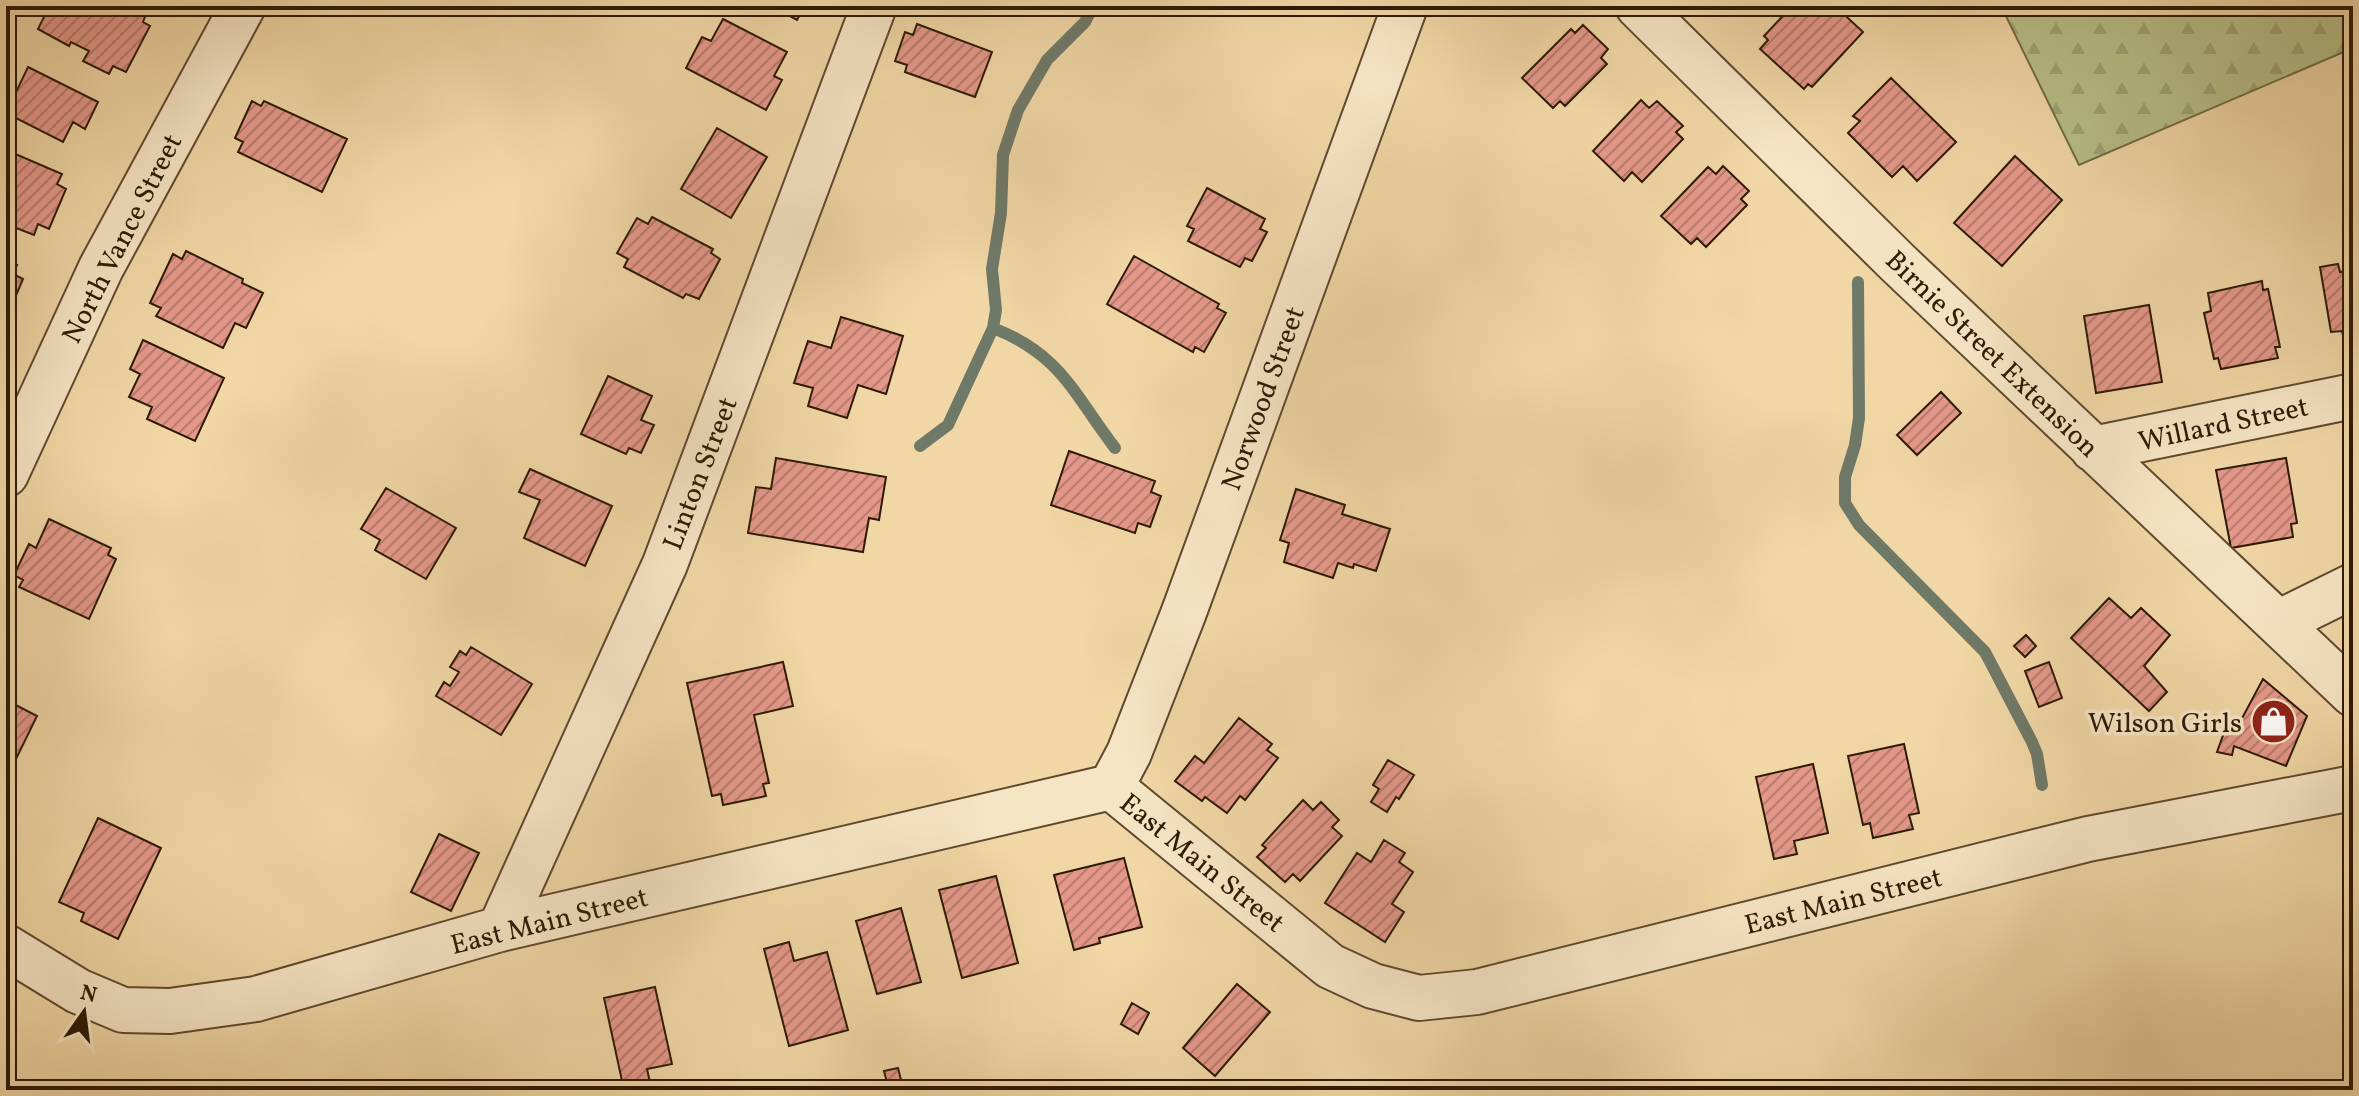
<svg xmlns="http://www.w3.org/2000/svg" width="2359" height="1096" viewBox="0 0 2359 1096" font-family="Vollkorn,serif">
<defs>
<pattern id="forest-firs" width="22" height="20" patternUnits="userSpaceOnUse" patternTransform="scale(2)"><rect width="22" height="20" fill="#b8bf88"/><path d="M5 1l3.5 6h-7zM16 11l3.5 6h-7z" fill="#9ea474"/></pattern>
<pattern id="building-hatch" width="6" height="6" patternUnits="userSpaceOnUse" patternTransform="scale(2)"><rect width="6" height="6" fill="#e5988a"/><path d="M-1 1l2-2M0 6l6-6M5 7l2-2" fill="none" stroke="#ba7b6f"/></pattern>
</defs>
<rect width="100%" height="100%" fill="#f1d7a6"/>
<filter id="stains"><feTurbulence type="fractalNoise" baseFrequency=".0025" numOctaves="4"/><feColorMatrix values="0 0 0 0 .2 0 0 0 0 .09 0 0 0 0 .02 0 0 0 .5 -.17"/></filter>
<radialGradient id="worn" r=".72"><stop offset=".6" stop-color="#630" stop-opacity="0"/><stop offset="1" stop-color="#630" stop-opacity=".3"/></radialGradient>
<!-- forest -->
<path fill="url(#forest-firs)" stroke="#736c47" stroke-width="2" d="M 2001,6 L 2353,6 L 2353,48 L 2079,165 Z"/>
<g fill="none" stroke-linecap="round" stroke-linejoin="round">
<!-- stream -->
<path stroke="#6f7968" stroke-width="12" d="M 1858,282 L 1859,418 L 1855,445 L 1845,477 L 1845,503 L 1859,525 L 1985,652 L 2032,742 L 2037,754 L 2042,785
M 993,328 C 1062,355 1074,395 1115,448
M 920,446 L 948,425 L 993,328 L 996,310 L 992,269 L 1001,213 L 1003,155 L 1018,110 L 1047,60 L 1085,22 L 1093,6"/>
</g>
<!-- building -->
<path fill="url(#building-hatch)" stroke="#2e1a06" stroke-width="2" d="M 29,6 L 124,6 L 145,17 L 143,22 L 150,26 L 126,72 L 113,66 L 109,74 L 83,61 L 89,51 L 71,42 L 69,46 L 38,29 L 44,17 L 27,8 Z
M 771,6 L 805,6 L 797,20 Z
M 1792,6 L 1835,6 L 1863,32 L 1812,87 L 1808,84 L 1804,89 L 1760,49 L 1768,40 L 1764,36 Z
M 723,19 L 787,52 L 774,76 L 782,80 L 766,110 L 686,68 L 702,37 L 711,41 Z
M 917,24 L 992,52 L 975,97 L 905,72 L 907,65 L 895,61 L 905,32 L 913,35 Z
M 1583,25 L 1608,49 L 1601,58 L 1607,64 L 1565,106 L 1560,101 L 1553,108 L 1522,78 L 1571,29 L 1575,33 Z
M 28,67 L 98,102 L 85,129 L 73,122 L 63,142 L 6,113 Z
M 1891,78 L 1956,142 L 1917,181 L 1903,166 L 1892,177 L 1848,133 L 1860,121 L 1853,116 Z
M 1641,100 L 1649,108 L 1657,101 L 1683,126 L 1676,132 L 1683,139 L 1642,182 L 1632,172 L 1624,181 L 1593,151 Z
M 252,101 L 261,106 L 264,101 L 347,139 L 322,192 L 238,152 L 243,142 L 235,138 Z
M 717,128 L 767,157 L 731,218 L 681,189 Z
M 6,150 L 62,174 L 57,184 L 66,189 L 49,229 L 38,224 L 34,235 L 6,224 Z
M 2015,156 L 2062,200 L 2002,266 L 1954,223 Z
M 1723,166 L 1749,191 L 1741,199 L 1747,205 L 1706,247 L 1697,238 L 1691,244 L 1661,216 L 1708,167 L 1716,174 Z
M 1207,188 L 1265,219 L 1260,229 L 1267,232 L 1252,261 L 1245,258 L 1240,267 L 1188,241 L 1194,229 L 1187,226 Z
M 652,217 L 713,249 L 711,253 L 720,259 L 699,299 L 686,294 L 683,298 L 624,267 L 628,259 L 617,253 L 637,218 L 648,224 Z
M 186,251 L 243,279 L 242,283 L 263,293 L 246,328 L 235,323 L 223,348 L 156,316 L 161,308 L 150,303 L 173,254 L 182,259 Z
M 1134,256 L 1219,304 L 1217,308 L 1226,313 L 1204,352 L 1195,347 L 1193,352 L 1107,304 Z
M 6,260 L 17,265 L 13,274 L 23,279 L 6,319 Z
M 2338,264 L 2340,272 L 2353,270 L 2353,344 L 2345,345 L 2342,331 L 2331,332 L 2320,267 Z
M 2262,281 L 2263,290 L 2268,289 L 2280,347 L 2275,347 L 2278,358 L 2221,369 L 2218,358 L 2214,359 L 2204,313 L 2211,311 L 2208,293 Z
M 2149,305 L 2162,382 L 2096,393 L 2084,316 Z
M 841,317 L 903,336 L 886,394 L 858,385 L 847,418 L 808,406 L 813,388 L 794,383 L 808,341 L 831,348 Z
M 143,340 L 224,378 L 195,441 L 147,419 L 152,407 L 129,397 L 140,374 L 130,369 Z
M 608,376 L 652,396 L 641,420 L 654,425 L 641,453 L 629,448 L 626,454 L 581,434 Z
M 1941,392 L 1961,413 L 1917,455 L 1897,435 Z
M 1069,451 L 1155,481 L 1151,492 L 1161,496 L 1150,527 L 1138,523 L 1135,533 L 1051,505 Z
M 776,458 L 886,477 L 879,520 L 869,518 L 863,552 L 748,533 L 756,487 L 771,489 Z
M 2286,458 L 2297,523 L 2291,524 L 2293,537 L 2231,548 L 2216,470 Z
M 530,469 L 612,506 L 585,566 L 524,538 L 540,500 L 519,492 Z
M 386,488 L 456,528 L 426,579 L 375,550 L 380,540 L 361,529 Z
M 1296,489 L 1345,505 L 1342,514 L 1390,529 L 1376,571 L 1354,564 L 1353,568 L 1338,563 L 1333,578 L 1284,562 L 1289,543 L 1280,540 Z
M 49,519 L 111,548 L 108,555 L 116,559 L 89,619 L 19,587 L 23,580 L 14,575 L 29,544 L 36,548 Z
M 2109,598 L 2131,618 L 2141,608 L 2170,635 L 2144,666 L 2167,692 L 2149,711 L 2071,638 Z
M 2026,635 L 2036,646 L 2025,657 L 2014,646 Z
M 471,647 L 532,684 L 501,735 L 436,696 L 444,682 L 450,686 L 459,672 L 450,667 L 460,651 L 466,655 Z
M 783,662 L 793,706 L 754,715 L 769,783 L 763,784 L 766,796 L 723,805 L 721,794 L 712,796 L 687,683 Z
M 2049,662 L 2062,698 L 2039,707 L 2025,671 Z
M 2263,679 L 2307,716 L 2286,766 L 2234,746 L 2232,755 L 2217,752 L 2229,719 L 2239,724 Z
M 6,700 L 37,716 L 16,759 L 9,756 L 6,761 Z
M 1239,718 L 1272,744 L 1267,750 L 1278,758 L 1245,800 L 1240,796 L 1227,813 L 1205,797 L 1202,801 L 1175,781 L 1195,756 L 1204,763 Z
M 1904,744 L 1919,813 L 1909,815 L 1913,829 L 1873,838 L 1870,823 L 1863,825 L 1848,756 Z
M 1388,760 L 1414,775 L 1399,799 L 1396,797 L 1387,812 L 1371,802 L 1379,789 L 1373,785 Z
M 1813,764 L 1828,833 L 1794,841 L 1797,854 L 1774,859 L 1756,777 Z
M 1303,800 L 1313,810 L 1321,802 L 1339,820 L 1332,827 L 1342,836 L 1300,881 L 1293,874 L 1285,882 L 1257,857 L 1266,848 L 1262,845 Z
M 98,818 L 161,848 L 118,939 L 81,921 L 84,913 L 59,902 Z
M 439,834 L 479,853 L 451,911 L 411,892 Z
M 1384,840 L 1405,853 L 1399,862 L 1413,872 L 1392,904 L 1404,912 L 1385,942 L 1325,903 L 1357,853 L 1371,862 Z
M 1124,858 L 1142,927 L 1099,938 L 1100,943 L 1074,950 L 1054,875 Z
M 996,876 L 1018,963 L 962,978 L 939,890 Z
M 901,908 L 921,982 L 877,994 L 856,921 Z
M 789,942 L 794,961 L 827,952 L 848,1030 L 789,1046 L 764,949 Z
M 1237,984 L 1270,1012 L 1215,1076 L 1183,1048 Z
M 655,987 L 672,1064 L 647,1069 L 651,1087 L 624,1090 L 604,998 Z
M 1132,1003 L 1149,1013 L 1138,1034 L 1121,1024 Z
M 898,1068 L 903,1088 L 889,1090 L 884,1071 Z"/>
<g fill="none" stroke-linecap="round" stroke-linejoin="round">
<defs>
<path id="minor" d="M 1638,6 L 1898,263 L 2353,694
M 2093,449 L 2353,396
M 6,474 L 101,268 L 243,6
M 2278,623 L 2353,586
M 1111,787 L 1129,753 L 1184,612 L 1405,6
M 500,929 L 665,564 L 874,6
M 6,947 L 78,991 L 123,1010 L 170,1011 L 256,999 L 500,929 L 1111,787 L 1330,966 L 1373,986 L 1419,998 L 1477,992 L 2088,839 L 2353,788"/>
</defs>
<!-- minor casing -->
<use href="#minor" stroke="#5f492e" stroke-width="48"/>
<!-- minor -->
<use href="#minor" stroke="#f6e5c5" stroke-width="44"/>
<!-- rail -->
<path stroke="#2e1a06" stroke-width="6" stroke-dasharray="14 14" stroke-linecap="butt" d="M 2323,1090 L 2337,1088"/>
</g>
<!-- icons -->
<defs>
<symbol id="shop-disc" viewBox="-11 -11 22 22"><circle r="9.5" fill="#8f2418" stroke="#f6e5c5"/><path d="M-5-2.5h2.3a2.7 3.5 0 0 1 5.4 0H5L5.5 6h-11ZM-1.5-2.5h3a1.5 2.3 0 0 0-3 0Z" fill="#fff"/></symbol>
</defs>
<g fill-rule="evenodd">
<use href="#shop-disc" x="2248" y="696" width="51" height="51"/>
</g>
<g text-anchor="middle" stroke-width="7" stroke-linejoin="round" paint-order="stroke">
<!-- street labels -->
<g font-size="28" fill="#2e1a06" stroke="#f6e5c5">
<text transform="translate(121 238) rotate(-63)" y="10">North Vance Street</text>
<text transform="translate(1993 353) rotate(44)" y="10">Birnie Street Extension</text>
<text transform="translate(1262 398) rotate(-70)" y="10">Norwood Street</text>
<text transform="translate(2223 423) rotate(-12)" y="10">Willard Street</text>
<text transform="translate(699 473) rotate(-69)" y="10">Linton Street</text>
<text transform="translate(1203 862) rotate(39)" y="10">East Main Street</text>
<text transform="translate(1843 900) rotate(-14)" y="10">East Main Street</text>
<text transform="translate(549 920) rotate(-14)" y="10">East Main Street</text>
</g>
<!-- poi labels -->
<g font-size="28" fill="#2e1a06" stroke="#f6e5c5" text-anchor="end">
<text x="2242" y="732">Wilson Girls</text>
</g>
</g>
<!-- margin -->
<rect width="2359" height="1096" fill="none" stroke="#f1d7a6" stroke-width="32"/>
<rect x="8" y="8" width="2343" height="1080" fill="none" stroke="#2e1a06" stroke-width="4"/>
<rect x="16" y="16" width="2327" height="1064" fill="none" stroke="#2e1a06" stroke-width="2"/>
<!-- north arrow -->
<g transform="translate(84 1012) rotate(14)" stroke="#f6e5c5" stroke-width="6" paint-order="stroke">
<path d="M0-6L14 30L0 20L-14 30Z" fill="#2e1a06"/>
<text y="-12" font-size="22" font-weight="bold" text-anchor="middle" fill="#2e1a06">N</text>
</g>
<rect width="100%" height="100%" filter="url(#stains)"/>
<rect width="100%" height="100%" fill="url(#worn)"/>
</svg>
